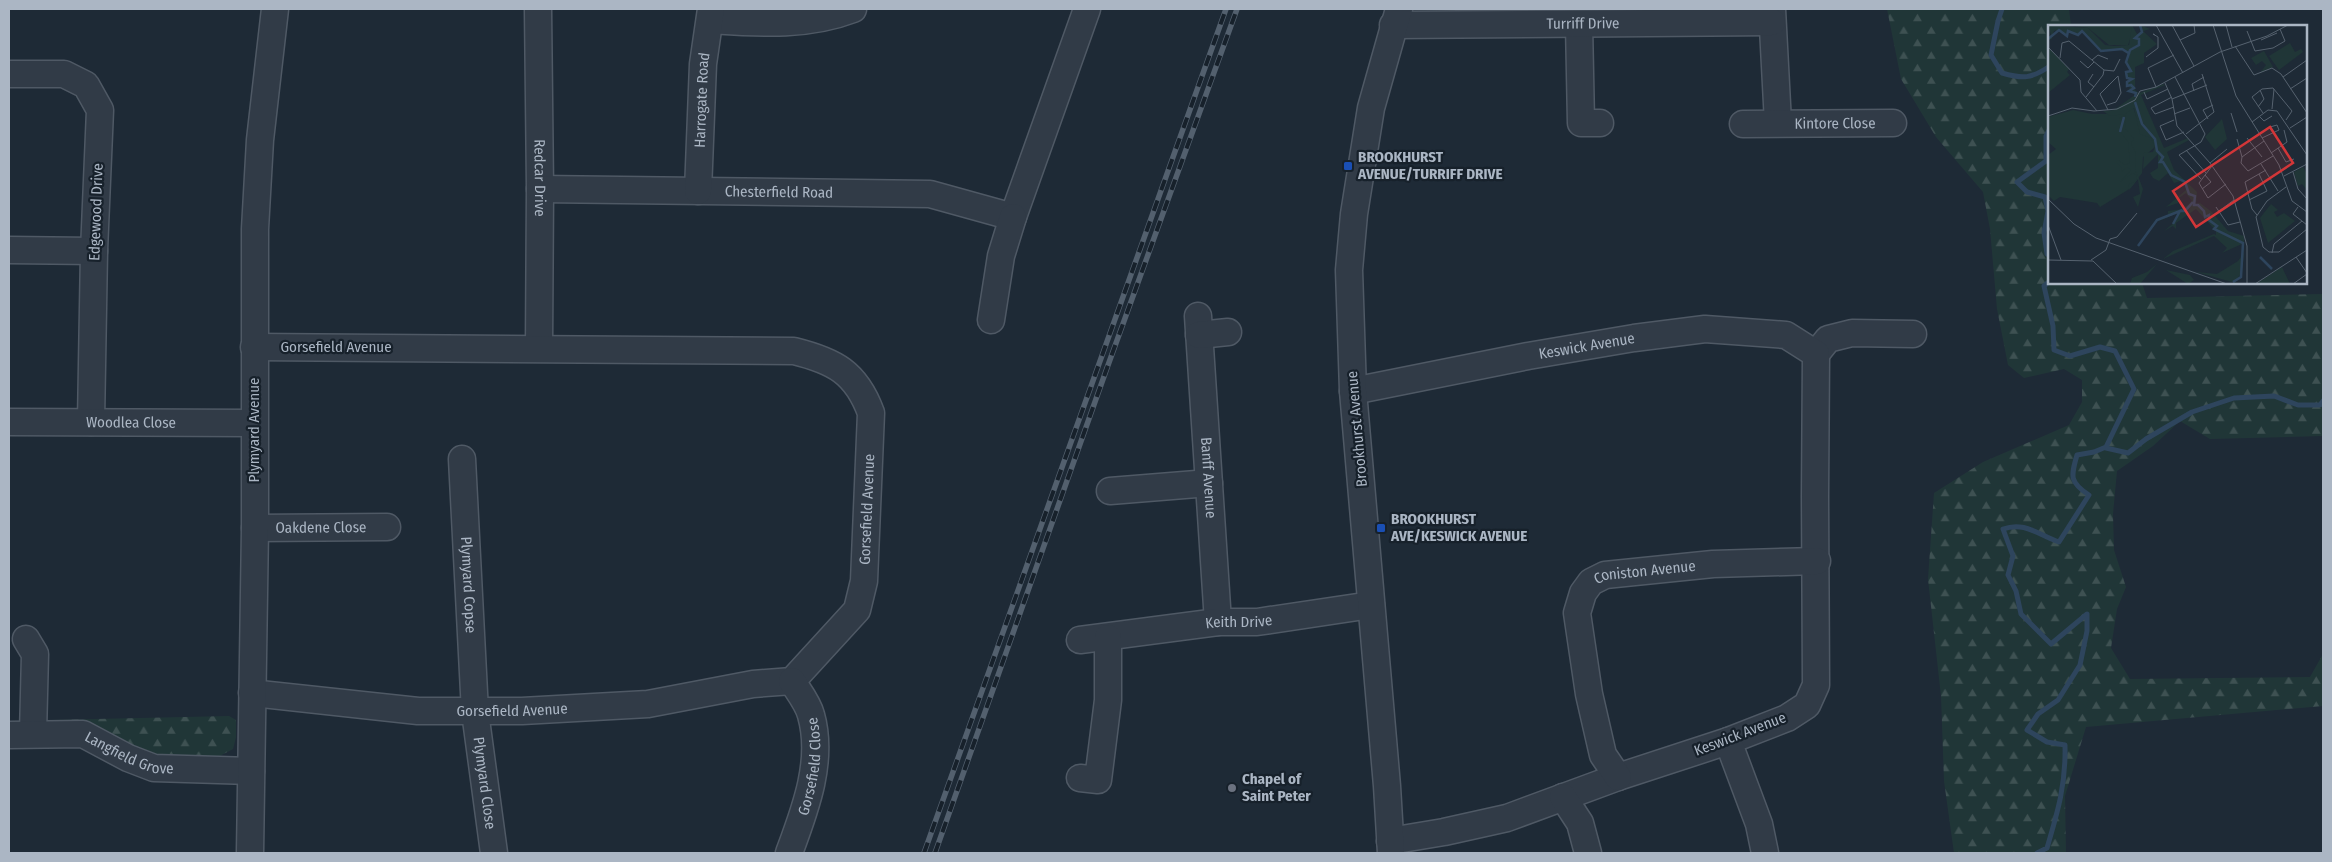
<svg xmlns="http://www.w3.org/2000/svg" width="2332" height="862" viewBox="0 0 2332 862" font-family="'Fira Sans Condensed',sans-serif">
<defs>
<pattern id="forest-firs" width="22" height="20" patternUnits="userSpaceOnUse" patternTransform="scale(1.25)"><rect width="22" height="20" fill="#203637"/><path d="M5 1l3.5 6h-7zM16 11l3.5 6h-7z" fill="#3e5152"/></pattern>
</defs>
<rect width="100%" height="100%" fill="#1e2a36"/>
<!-- forest -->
<path fill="url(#forest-firs)" d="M 1887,9 L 2069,9 L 2071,26 L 2050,26 L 2050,282 L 2142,283 L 2147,298 L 2323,294 L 2323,436 L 2210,439 L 2180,421 L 2153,446 L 2117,471 L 2113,514 L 2114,550 L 2126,587 L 2117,609 L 2111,648 L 2130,679 L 2310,677 L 2323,654 L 2323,706 L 2086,727 L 2065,796 L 2066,853 L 1954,853 L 1944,781 L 1941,696 L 1928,579 L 1934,493 L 1983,462 L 2069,425 L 2082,402 L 2082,380 L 2064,369 L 2024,378 L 2008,365 L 1997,309 L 1990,229 L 1983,192 L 1936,137 L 1901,79 Z
M 229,716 L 236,720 L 236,737 L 233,749 L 218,757 L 151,755 L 54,724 L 51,720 Z"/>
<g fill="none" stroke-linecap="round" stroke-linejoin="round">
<!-- stream -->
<path stroke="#2e455d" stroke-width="5" d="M 2002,9 L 1998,21 L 1991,55 L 2002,73 C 2023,79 2031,79 2050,66
M 2050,128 L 2046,136 L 2046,161 L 2017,182 L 2027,192 L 2045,197 L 2048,211 L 2044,233 L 2047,254 L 2050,256
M 2106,448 L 2128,453 L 2146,439 L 2192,412 L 2234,398 L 2274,396 L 2298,405 L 2320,405 L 2323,401
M 2037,853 L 2047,848 C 2058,811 2066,784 2065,745 L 2047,742 L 2027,730 L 2038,714 L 2058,700 L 2080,665 L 2087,631 L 2087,614 L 2051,644 L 2021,614 L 2016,591 L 2008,575 L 2013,556 L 2003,529 C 2025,521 2038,535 2059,542 L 2089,495 C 2069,482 2071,476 2077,455 L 2094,452 L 2106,447 L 2134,389 L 2115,351 L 2100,347 L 2070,356 L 2054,350 L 2053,326 L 2044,286 L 2050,281"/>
<defs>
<g id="minor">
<path id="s1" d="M 538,9 L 540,189 L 539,347"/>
<path d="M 1772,9 L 1778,123"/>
<path d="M 710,20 C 759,23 806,27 853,9"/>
<path d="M 1579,24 L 1581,123 L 1600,123"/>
<path id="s2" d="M 1393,25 L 1772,22"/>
<path d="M 9,74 L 64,74 L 86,85 L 100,110 L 94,251 L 91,422"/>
<path id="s3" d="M 1743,124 L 1893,123"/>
<path id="s4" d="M 540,189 L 930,194 L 1013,217 L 1087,9"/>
<path id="s5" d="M 698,191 L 703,64 L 711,9"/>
<path d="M 9,250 L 94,251"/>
<path id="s6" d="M 1198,316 L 1218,622"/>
<path d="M 991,320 L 1001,256 L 1013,217"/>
<path d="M 1199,335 L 1228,332"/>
<path d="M 1816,354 L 1828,339 L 1852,333 L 1913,334"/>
<path id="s7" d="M 1353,391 L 1528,356 L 1634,338 L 1705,329 L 1786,335 L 1816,354 L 1815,496 L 1816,685 L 1807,705 L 1787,718 L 1728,741 L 1618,777 L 1507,818 L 1444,832 L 1390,841"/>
<path id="s8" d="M 9,422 L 253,423"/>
<path id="s9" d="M 462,459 L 475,712 L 494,853"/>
<path d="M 1110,491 L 1209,483"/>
<path id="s10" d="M 255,528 L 387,527"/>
<path d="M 26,639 L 35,654 L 33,734"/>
<path id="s11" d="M 1080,640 L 1218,622 L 1257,622 L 1371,605"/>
<path id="s12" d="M 252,693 L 418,711 L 522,711 L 648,704 L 753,684 L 792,681 L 857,610 L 864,581 L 871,413 C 856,372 834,361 794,351 L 254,347"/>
<path id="s13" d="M 9,735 L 83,734 L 128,758 L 154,768 L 251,771"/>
<path d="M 1728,741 L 1759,824 L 1765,853"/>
<path id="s14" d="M 1618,777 L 1603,755 L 1589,694 L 1577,613 L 1583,593 L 1591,582 L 1605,575 L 1713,564 L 1817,561"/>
<path d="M 1080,778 L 1098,780 L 1108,700 L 1108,638"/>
<path d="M 1563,797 L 1580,823 L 1588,853"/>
<path d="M 250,853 L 255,528 L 255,229 L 260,140 L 275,9"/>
<path id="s15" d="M 789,853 C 805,810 824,761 811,715 C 808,703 798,691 792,681"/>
<path d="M 1391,853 L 1387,786 L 1353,391 L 1349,270 L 1354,214 L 1371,108 L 1399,9"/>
</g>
</defs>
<!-- minor casing -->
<use href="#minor" stroke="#4f5965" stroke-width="29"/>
<!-- minor -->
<use href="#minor" stroke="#313b47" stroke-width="26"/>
<defs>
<path id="rail" d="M 924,853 L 1226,9
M 935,853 L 1107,368 L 1237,9"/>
</defs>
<!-- rail casing -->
<use href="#rail" stroke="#53606e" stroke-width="5.5"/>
<!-- rail -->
<use href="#rail" stroke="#17212b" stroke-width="4" stroke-dasharray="11" stroke-linecap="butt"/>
</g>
<!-- markers -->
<g fill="#1a4fb4" stroke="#17212b" stroke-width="2">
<rect x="1343" y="161" width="10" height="10" rx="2.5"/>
<rect x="1376" y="523" width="10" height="10" rx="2.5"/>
</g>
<circle fill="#6b7280" stroke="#17212b" stroke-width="2" cx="1232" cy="788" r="5"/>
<g text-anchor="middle" stroke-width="4.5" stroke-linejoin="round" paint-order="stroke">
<!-- street labels -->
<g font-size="15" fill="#abb6c4" stroke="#17212b">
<text dy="5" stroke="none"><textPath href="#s2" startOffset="190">Turriff Drive</textPath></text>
<text dy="5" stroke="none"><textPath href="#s5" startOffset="91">Harrogate Road</textPath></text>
<text dy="5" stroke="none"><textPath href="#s3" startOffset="92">Kintore Close</textPath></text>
<text dy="5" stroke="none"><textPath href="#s1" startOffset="169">Redcar Drive</textPath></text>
<text dy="5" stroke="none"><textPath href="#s4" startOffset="239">Chesterfield Road</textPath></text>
<text transform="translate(96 212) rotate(-88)" y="5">Edgewood Drive</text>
<text dy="5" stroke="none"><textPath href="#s7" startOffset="238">Keswick Avenue</textPath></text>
<text x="336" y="352">Gorsefield Avenue</text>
<text dy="5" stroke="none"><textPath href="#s8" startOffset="122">Woodlea Close</textPath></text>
<text transform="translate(1357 429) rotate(-95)" y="5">Brookhurst Avenue</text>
<text transform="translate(254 430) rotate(-90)" y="5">Plymyard Avenue</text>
<text dy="5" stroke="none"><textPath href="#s6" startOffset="162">Banff Avenue</textPath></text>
<text dy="5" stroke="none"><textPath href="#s12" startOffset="741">Gorsefield Avenue</textPath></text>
<text dy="5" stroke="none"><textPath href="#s10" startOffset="66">Oakdene Close</textPath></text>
<text dy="5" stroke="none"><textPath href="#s14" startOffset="261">Coniston Avenue</textPath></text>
<text dy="5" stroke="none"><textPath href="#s9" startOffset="126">Plymyard Copse</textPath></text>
<text dy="5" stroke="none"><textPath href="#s11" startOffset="160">Keith Drive</textPath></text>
<text dy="5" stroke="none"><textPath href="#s12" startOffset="261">Gorsefield Avenue</textPath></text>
<text transform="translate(1740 734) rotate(-21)" y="5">Keswick Avenue</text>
<text dy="5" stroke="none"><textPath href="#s13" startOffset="125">Langfield Grove</textPath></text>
<text dy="5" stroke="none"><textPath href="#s15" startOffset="90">Gorsefield Close</textPath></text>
<text dy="5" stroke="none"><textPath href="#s9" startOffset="325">Plymyard Close</textPath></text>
</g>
<!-- poi labels -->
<g font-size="15" font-weight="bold" fill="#abb6c4" stroke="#17212b" text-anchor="start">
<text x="1358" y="162">BROOKHURST<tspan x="1358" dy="17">AVENUE/TURRIFF DRIVE</tspan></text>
<text x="1391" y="524">BROOKHURST<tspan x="1391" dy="17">AVE/KESWICK AVENUE</tspan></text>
<text x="1242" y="784">Chapel of<tspan x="1242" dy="17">Saint Peter</tspan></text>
</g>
</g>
<!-- overview -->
<g transform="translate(2048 25)">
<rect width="259" height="259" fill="#1e2a36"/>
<path d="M 21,0 L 84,0 L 85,6 L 80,20 L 61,20 L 40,3 ZM 85,82 L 94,107 L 104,113 L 107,122 L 95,132 L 94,148 L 83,163 L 52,182 L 49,178 L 12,172 L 6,176 L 0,170 L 0,130 L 8,124 L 0,117 L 0,92 L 25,85 L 44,89 L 70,89 ZM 255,142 L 259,149 L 259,165 L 254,159 L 250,161 L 246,147 Z" fill="#203637"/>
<path d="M 0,0 L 40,3 L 57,20 L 66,21 L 81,20 L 84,0 L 89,9 L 94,8 L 92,0 L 102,4 L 95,6 L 109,19 L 96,28 L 96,38 L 87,42 L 87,65 L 91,68 L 115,59 L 117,60 L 93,70 L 116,123 L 140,113 L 141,115 L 119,127 L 126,145 L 149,167 L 148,179 L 152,178 L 164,187 L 180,206 L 196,211 L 196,218 L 174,228 L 179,223 L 166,211 L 115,234 L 125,226 L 166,209 L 168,210 L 168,206 L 148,184 L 128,198 L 128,204 L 125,201 L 116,206 L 128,196 L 130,188 L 106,198 L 120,191 L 120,186 L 135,184 L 144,176 L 138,168 L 131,173 L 130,178 L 118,182 L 138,165 L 137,161 L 133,156 L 126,158 L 120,148 L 111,156 L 105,153 L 102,148 L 110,143 L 110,129 L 95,144 L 96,128 L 105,127 L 107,122 L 103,113 L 92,109 L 86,83 L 77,89 L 62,91 L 55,86 L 66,85 L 88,69 L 81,66 L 82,61 L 79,61 L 79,57 L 84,55 L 79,51 L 78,47 L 83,46 L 78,37 L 81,34 L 79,28 L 73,24 L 53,26 L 34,6 L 30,10 L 20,6 L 19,11 L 11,5 L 6,6 L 4,14 L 0,15 L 3,10 ZM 0,22 L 21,44 L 19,47 L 22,50 L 0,68 ZM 78,90 L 77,103 L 86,114 L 83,118 L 88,129 L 87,146 L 90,151 L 95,164 L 90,182 L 85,172 L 92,169 L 90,154 L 81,165 L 80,160 L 89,155 L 88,150 L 85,148 L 72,157 L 83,145 L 79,142 L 73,147 L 74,143 L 68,137 L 70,135 L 77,140 L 82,138 L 80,117 L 72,106 L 75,95 L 71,93 ZM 196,228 L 194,247 L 187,257 L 191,259 L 148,247 L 169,249 L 190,236 ZM 109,239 L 92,259 L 82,259 L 84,253 L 99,247 ZM 234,242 L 242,259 L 208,259 ZM 118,245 L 142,250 L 146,255 L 140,259 Z" fill="#203637"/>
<path d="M 242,18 L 247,27 L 253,24 L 255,27 L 231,45 L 221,31 ZM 216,26 L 225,42 L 212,48 L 218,40 L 214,36 L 208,40 L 203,33 ZM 174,94 L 179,114 L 167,125 L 157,112 ZM 223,179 L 230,185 L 226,187 L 229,192 L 236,188 L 247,196 L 220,218 L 212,193 Z" fill="#203637"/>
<path fill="none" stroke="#2e455d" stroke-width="2.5" d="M 0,14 L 11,5 L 19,11 L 20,6 L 30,10 L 34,6 L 53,26 L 74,24 L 82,29M 87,72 L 88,68 L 81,66 L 86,63 L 83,60 L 79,61 L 79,57 L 84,54 L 79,53 L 78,47 L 83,46 L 78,37 L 82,25 L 91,20 L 91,14 L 87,13 L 94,7 L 92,0M 87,77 L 94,99 L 107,114 L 109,126 L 115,132 L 112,137 L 115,137 L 123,150 L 137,157 L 141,169 L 147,171 L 146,180 L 150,180 L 156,186 L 157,192 L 161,190 L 161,195 L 169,201 L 166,204 L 195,218 L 193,252 L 185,257M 72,107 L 76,92M 132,186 L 137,186 L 145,177M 90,221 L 109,195 L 132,186 L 125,199M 212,232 L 224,244"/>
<path fill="none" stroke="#56626f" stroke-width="1" d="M 108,0 L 135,48M 124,0 L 146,41M 165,0 L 188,71 L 231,140 L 244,176 L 259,187M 178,0 L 184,22M 199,6 L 207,26 L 225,23 L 237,16 L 232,4M 132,15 L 147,8 L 146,0M 213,15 L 229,8M 187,21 L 206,50 L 224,43 L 233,49 L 259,88M 0,22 L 32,55 L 33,67 L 49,86M 98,32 L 110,23 L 110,12 L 105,9 L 107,10M 12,33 L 14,18 L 21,16 L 56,45 L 55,50 L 38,72M 44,35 L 50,30 L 60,34M 32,36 L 40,43 L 46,37M 56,45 L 66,46 L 72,34M 45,49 L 40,57 L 46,62M 127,52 L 157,109 L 153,117 L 131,130 L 153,154M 235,52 L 259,35M 117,58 L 124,74 L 129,101 L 162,138 L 185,171 L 199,221 L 199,259M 108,62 L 100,43 L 126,30M 242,64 L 259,53M 146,66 L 144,59 L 156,52M 96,67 L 99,74 L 120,64M 124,72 L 103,83 L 107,89 L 126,82M 124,74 L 159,60M 59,80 L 68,77 L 73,68 L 70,51 L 52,69 L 60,85M 210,82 L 216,74 L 212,65M 224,84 L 226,64M 183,88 L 189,107M 215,88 L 204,72 L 214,64 L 225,63 L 244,86 L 238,95M 126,89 L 142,83M 0,91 L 24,83 L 46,86 L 69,84 L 87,75 L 92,66 L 108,62 L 172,27 L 219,11 L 240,0M 212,92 L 216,96 L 224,91M 160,94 L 155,85 L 165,80M 126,95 L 112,101 L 118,115 L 136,107M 204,97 L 220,85 L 229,86 L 259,130M 242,103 L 259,92M 138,109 L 166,87 L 154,49M 199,113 L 214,132M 214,113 L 231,105 L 229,100 L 222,102M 189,114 L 194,132M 230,123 L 238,137 L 246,134M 138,125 L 158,148M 223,128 L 239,117 L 236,105M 194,132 L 193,138 L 200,146 L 225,131M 194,132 L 216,116M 162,138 L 179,124M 213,139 L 230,166M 164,141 L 151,158 L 160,173 L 178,159M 245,147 L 250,164 L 259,174M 236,151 L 259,139M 238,162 L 219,176 L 208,192 L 215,222 L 221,227 L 231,227 L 259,204M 154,164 L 163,157 L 157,150M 0,174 L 26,199 L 48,213 L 179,259M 201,175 L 219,166 L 211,149M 168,182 L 180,200 L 192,197M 250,182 L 245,189 L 259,200M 171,186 L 186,175M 209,190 L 204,184 L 197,157 L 218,145M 0,200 L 13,235M 224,228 L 226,219 L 254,196M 248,232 L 259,248M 0,235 L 45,236 L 69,259M 43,235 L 58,225 L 62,214 L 69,212 L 89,188M 207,259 L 259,225M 245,259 L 259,249"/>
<path fill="#d23638" fill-opacity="0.15" stroke="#d23638" stroke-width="2.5" d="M 222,102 L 245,138 L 148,202 L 125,166 Z"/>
<rect width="259" height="259" fill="none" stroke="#abb6c4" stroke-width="2.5"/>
</g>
<!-- border -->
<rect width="2332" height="862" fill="none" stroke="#abb6c4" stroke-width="20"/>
</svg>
